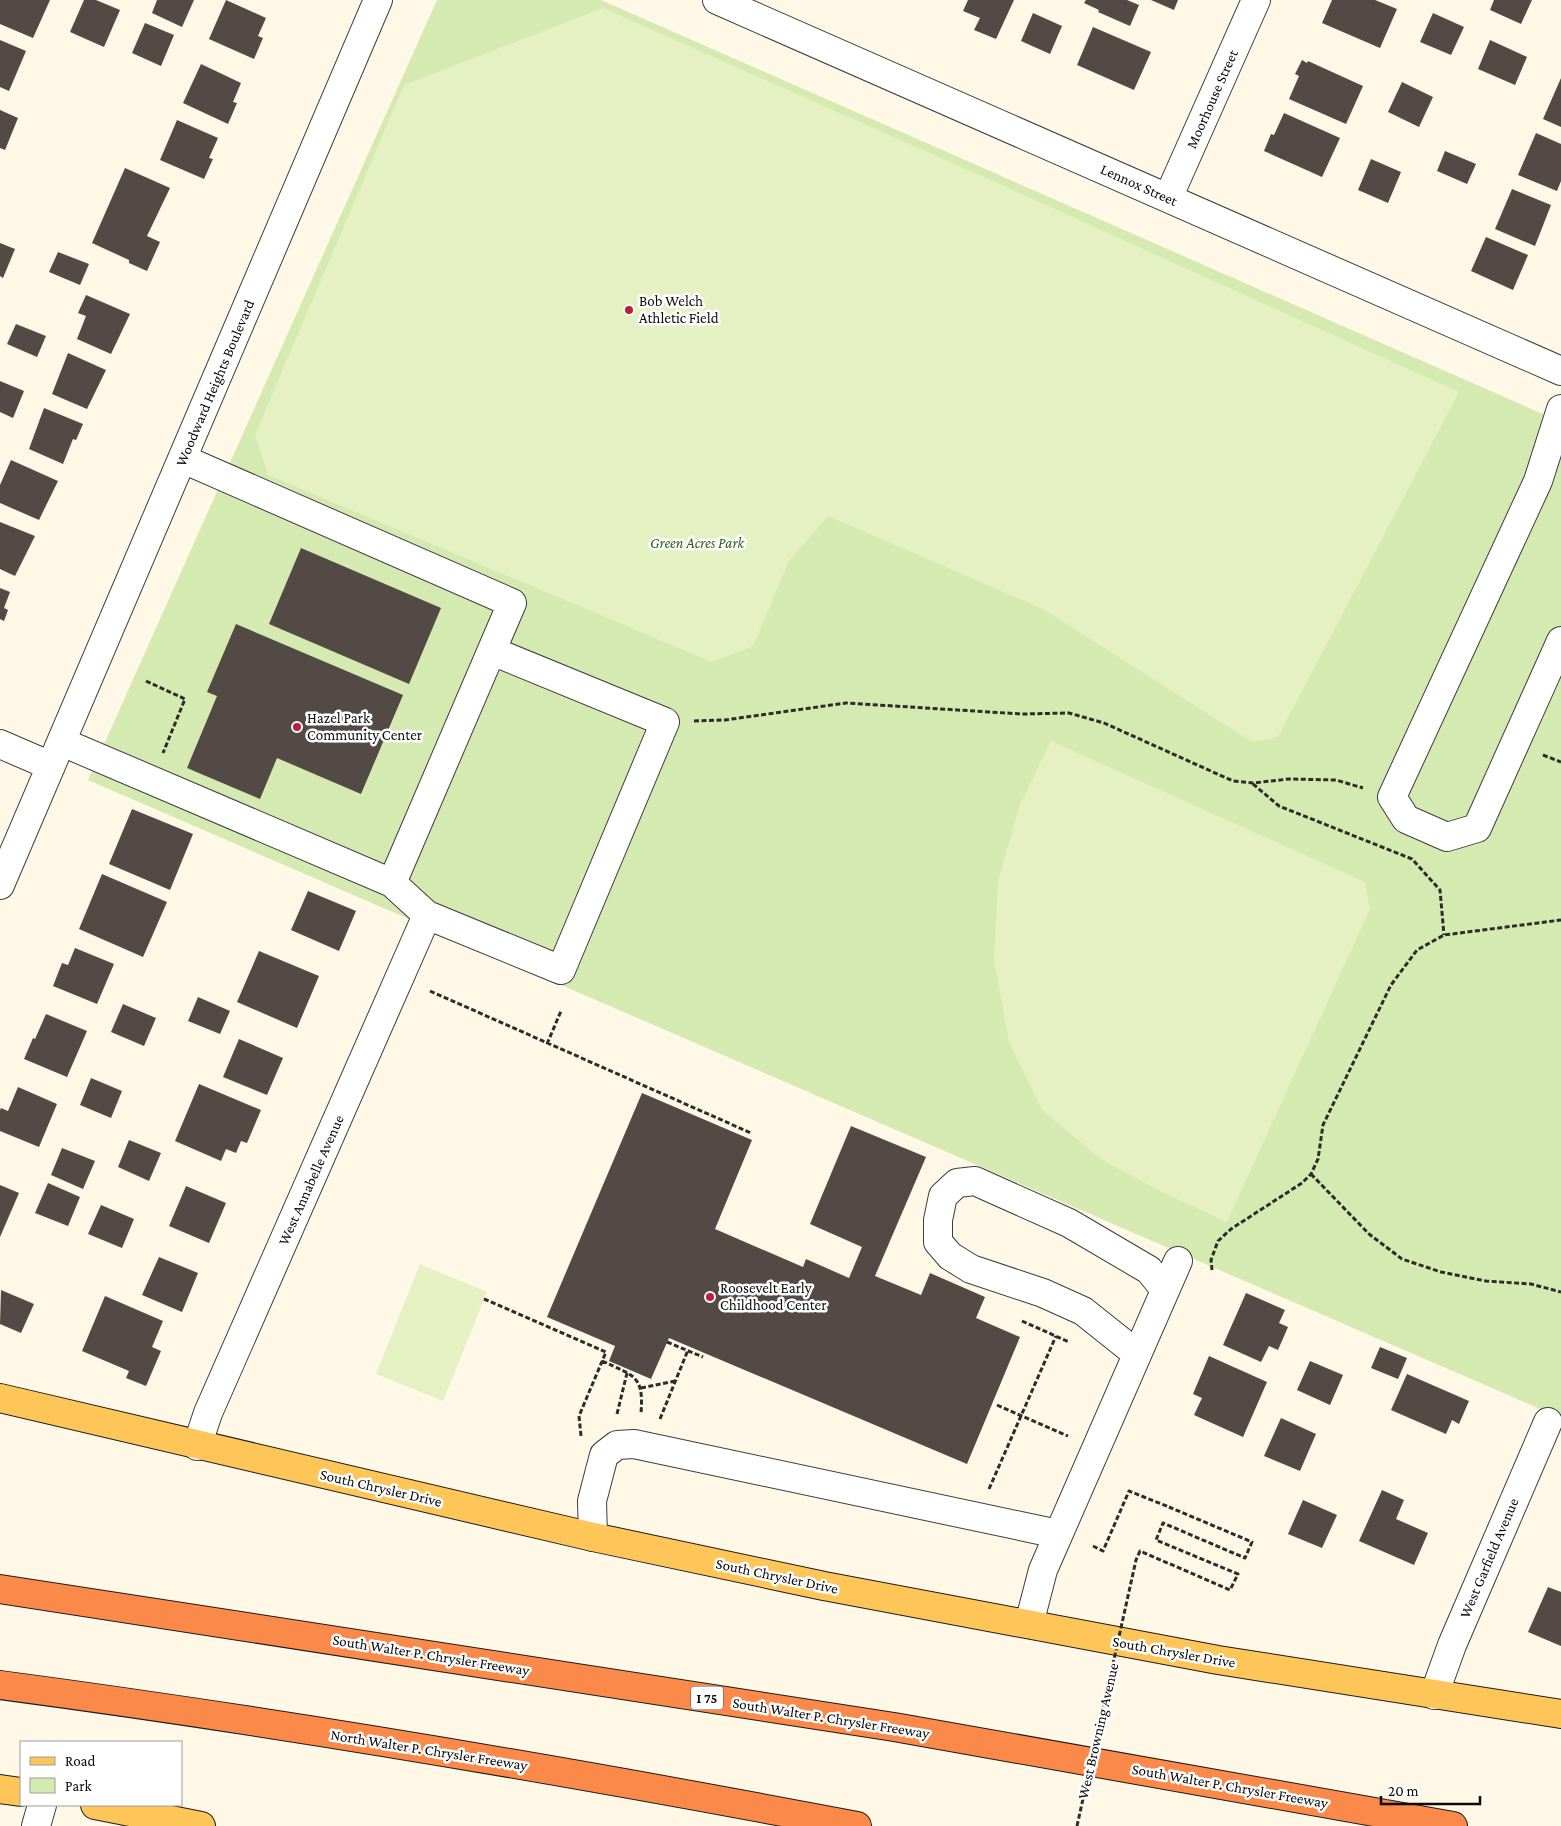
<svg xmlns="http://www.w3.org/2000/svg" width="1561" height="1826" viewBox="0 0 1561 1826" font-family="'Crimson Pro',serif">
<rect width="100%" height="100%" fill="#fff8e7"/>
<!-- green -->
<path fill="#d4eab1" d="M 437,0 L 601,0 L 1561,422 L 1561,1418 L 88,780 Z"/>
<!-- pitch -->
<path fill="#e5f1c3" d="M 603,8 L 1004,186 L 1459,392 L 1278,737 L 1252,742 L 1043,609 L 828,516 L 789,561 L 753,646 L 712,662 L 268,475 L 255,435 L 404,85 Z
M 1051,741 L 1365,882 L 1370,909 L 1227,1222 L 1164,1193 L 1102,1160 L 1042,1110 L 1009,1042 L 994,960 L 998,881 L 1019,807 Z
M 420,1264 L 487,1292 L 443,1401 L 376,1374 Z"/>
<!-- building -->
<path fill="#534a46" d="M 0,0 L 50,0 L 33,38 L 0,24 Z
M 84,0 L 96,0 L 120,10 L 104,47 L 70,32 Z
M 157,0 L 194,0 L 182,27 L 152,13 Z
M 226,0 L 266,18 L 258,36 L 263,38 L 254,59 L 209,39 Z
M 968,0 L 1014,0 L 996,39 L 974,30 L 980,18 L 963,11 Z
M 1086,0 L 1127,0 L 1139,5 L 1130,26 L 1098,12 L 1099,10 L 1084,3 Z
M 1151,0 L 1178,0 L 1174,10 Z
M 1332,0 L 1375,0 L 1397,9 L 1380,48 L 1322,23 Z
M 1494,0 L 1532,0 L 1521,24 L 1490,10 Z
M 1033,13 L 1062,26 L 1050,54 L 1021,41 Z
M 1433,13 L 1464,27 L 1451,55 L 1420,42 Z
M 145,23 L 174,35 L 161,66 L 132,53 Z
M 1093,27 L 1151,52 L 1134,90 L 1077,65 Z
M 0,40 L 26,51 L 9,91 L 0,87 Z
M 1490,40 L 1527,57 L 1515,85 L 1478,69 Z
M 1302,60 L 1307,63 L 1308,61 L 1363,86 L 1346,124 L 1289,99 L 1299,76 L 1295,74 Z
M 201,64 L 241,83 L 233,102 L 237,103 L 228,124 L 183,103 Z
M 1561,78 L 1561,127 L 1543,119 Z
M 1402,82 L 1433,97 L 1419,127 L 1388,112 Z
M 0,110 L 18,118 L 5,150 L 0,148 Z
M 1284,113 L 1340,138 L 1322,177 L 1264,151 L 1271,134 L 1274,135 Z
M 177,120 L 218,138 L 209,158 L 213,159 L 204,179 L 160,160 Z
M 1536,133 L 1561,144 L 1561,181 L 1557,191 L 1518,175 Z
M 1445,151 L 1476,164 L 1467,184 L 1437,171 Z
M 1371,159 L 1401,172 L 1388,203 L 1358,190 Z
M 125,168 L 170,188 L 147,236 L 160,242 L 147,271 L 129,263 L 129,260 L 92,243 Z
M 1512,189 L 1551,205 L 1535,246 L 1495,229 Z
M 1486,237 L 1528,255 L 1513,290 L 1471,271 Z
M 0,243 L 15,249 L 3,278 L 0,276 Z
M 58,252 L 89,264 L 80,285 L 49,272 Z
M 86,295 L 130,314 L 111,354 L 77,339 L 86,316 L 78,313 Z
M 16,324 L 46,336 L 37,357 L 7,344 Z
M 68,353 L 106,370 L 87,409 L 52,394 Z
M 0,381 L 24,391 L 13,418 L 0,412 Z
M 44,408 L 83,424 L 76,440 L 73,439 L 63,464 L 29,449 Z
M 11,460 L 58,481 L 39,520 L 0,503 L 0,485 Z
M 0,522 L 35,536 L 15,576 L 0,569 Z
M 301,548 L 441,608 L 409,684 L 269,624 Z
M 0,588 L 10,592 L 4,608 L 8,610 L 4,621 L 0,619 Z
M 236,624 L 403,695 L 361,794 L 277,758 L 260,799 L 187,768 L 217,696 L 207,692 Z
M 132,809 L 193,834 L 170,890 L 109,864 Z
M 102,874 L 167,902 L 143,957 L 79,929 Z
M 308,891 L 356,911 L 339,951 L 291,930 Z
M 75,948 L 114,964 L 97,1004 L 53,986 L 62,963 L 68,965 Z
M 259,951 L 319,976 L 297,1028 L 237,1002 Z
M 198,997 L 230,1011 L 220,1034 L 188,1021 Z
M 123,1004 L 156,1018 L 144,1046 L 111,1032 Z
M 46,1014 L 87,1031 L 67,1077 L 24,1059 L 33,1038 L 35,1039 Z
M 239,1039 L 283,1058 L 267,1095 L 223,1077 Z
M 91,1078 L 122,1091 L 111,1118 L 80,1105 Z
M 199,1084 L 261,1110 L 247,1143 L 241,1141 L 236,1153 L 226,1149 L 221,1161 L 175,1141 Z
M 18,1087 L 57,1104 L 39,1147 L 0,1131 L 0,1110 L 1,1108 L 8,1111 Z
M 642,1093 L 752,1140 L 715,1229 L 803,1267 L 806,1259 L 849,1278 L 862,1247 L 810,1224 L 851,1126 L 926,1157 L 875,1276 L 921,1295 L 930,1273 L 985,1297 L 976,1318 L 1020,1337 L 967,1464 L 669,1338 L 651,1379 L 609,1361 L 615,1346 L 547,1317 Z
M 129,1140 L 161,1153 L 149,1181 L 118,1167 Z
M 62,1148 L 95,1161 L 83,1189 L 51,1175 Z
M 48,1183 L 80,1197 L 68,1226 L 35,1213 Z
M 0,1185 L 19,1193 L 0,1237 Z
M 186,1186 L 226,1203 L 209,1243 L 169,1226 Z
M 101,1205 L 134,1219 L 122,1248 L 88,1234 Z
M 159,1257 L 198,1273 L 182,1312 L 142,1295 Z
M 1,1290 L 34,1304 L 21,1333 L 0,1324 Z
M 1246,1293 L 1285,1310 L 1279,1323 L 1288,1327 L 1278,1350 L 1269,1346 L 1261,1362 L 1223,1345 Z
M 105,1296 L 163,1321 L 152,1347 L 161,1351 L 146,1386 L 126,1378 L 129,1371 L 82,1351 Z
M 1380,1347 L 1407,1358 L 1398,1379 L 1371,1368 Z
M 1209,1356 L 1267,1382 L 1243,1437 L 1194,1415 L 1202,1398 L 1193,1394 Z
M 1310,1361 L 1343,1375 L 1330,1405 L 1297,1390 Z
M 1407,1374 L 1469,1401 L 1459,1424 L 1452,1420 L 1446,1434 L 1391,1410 Z
M 1281,1418 L 1316,1434 L 1300,1471 L 1264,1456 Z
M 1382,1490 L 1404,1500 L 1396,1519 L 1428,1533 L 1414,1565 L 1359,1541 Z
M 1303,1500 L 1337,1515 L 1322,1548 L 1288,1534 Z
M 1548,1587 L 1561,1592 L 1561,1646 L 1528,1632 Z"/>
<g fill="none" stroke-linecap="round" stroke-linejoin="round">
<defs>
<path id="minor" d="M 717,0 L 1561,371
M 1168,198 L 1256,0
M 1561,409 L 1538,481 L 1392,797 L 1406,819 L 1447,837 L 1477,828 L 1561,641
M 183,459 L 512,603 L 392,883
M 62,742 L 392,883 L 427,915 L 561,970 L 665,722 L 492,651
M 0,744 L 51,766
M 0,885 L 378,0
M 1137,1354 L 1083,1311 L 1043,1293 L 971,1269 L 950,1256 L 938,1242 L 938,1220 L 943,1196 L 957,1183 L 975,1181 L 1069,1223 L 1149,1270 L 1165,1290
M 197,1446 L 208,1413 L 427,915
M 593,1537 L 592,1501 L 604,1455 L 617,1445 L 634,1444 L 1058,1534
M 1029,1624 L 1043,1570 L 1178,1261
M 1434,1695 L 1452,1645 L 1548,1422
M 36,1826 L 42,1805"/>
<path id="major" d="M 0,1398 L 593,1537 L 824,1586 L 1218,1660 L 1561,1714
M 0,1789 L 21,1792
M 95,1805 L 201,1826"/>
<path id="highway" d="M 0,1589 L 894,1727 L 1453,1826
M 0,1685 C 287,1723 573,1772 857,1826"/>
</defs>
<!-- minor casing -->
<use href="#minor" stroke="#3d3d3d" stroke-width="30"/>
<!-- major casing -->
<use href="#major" stroke="#1b1b1b" stroke-width="30"/>
<!-- highway casing -->
<use href="#highway" stroke="#1b1b1b" stroke-width="30"/>
<!-- path -->
<path stroke="#2c2c2c" stroke-width="3" stroke-dasharray="5 2.5" stroke-linecap="butt" d="M 146,681 L 185,699 L 163,753
M 694,721 L 725,720 L 846,703 L 1022,714 L 1069,713 L 1104,723 L 1233,781 L 1253,783 L 1289,779 L 1336,780 L 1363,788
M 1543,755 L 1561,762
M 1253,784 L 1279,806 L 1412,859 L 1440,890 L 1444,935
M 430,991 L 751,1133
M 547,1044 L 561,1011
M 1311,1174 L 1369,1234 L 1402,1259 L 1441,1272 L 1486,1281 L 1531,1284 L 1561,1292
M 1212,1270 L 1211,1260 L 1218,1241 L 1231,1229 L 1302,1183 L 1311,1174 L 1318,1159 L 1323,1125 L 1391,985 L 1417,950 L 1444,935 L 1561,920
M 484,1299 L 606,1352 L 579,1416 L 581,1436
M 1022,1321 L 1069,1342
M 667,1342 L 703,1357
M 602,1361 C 634,1376 644,1375 641,1413
M 641,1388 L 675,1381
M 997,1405 L 1068,1436
M 617,1414 L 627,1373
M 660,1419 L 688,1350
M 989,1489 L 1056,1336
M 1093,1546 L 1103,1551 L 1129,1491 L 1169,1507"/>
<!-- minor -->
<use href="#minor" stroke="#fff" stroke-width="28"/>
<!-- major -->
<use href="#major" stroke="#fec558" stroke-width="28"/>
<!-- highway -->
<use href="#highway" stroke="#fa894a" stroke-width="28"/>
<!-- path-bridge -->
<path stroke="#2c2c2c" stroke-width="3" stroke-dasharray="5 2.5" stroke-linecap="butt" d="M 1077,1826 L 1136,1560 L 1140,1551 L 1230,1590 L 1238,1574 L 1156,1540 L 1163,1523 L 1245,1558 L 1252,1542 L 1169,1507"/>
</g>
<!-- markers -->
<g fill="#be1e36" stroke="#fff" stroke-width="2">
<circle cx="629" cy="310" r="5"/>
<circle cx="297" cy="727" r="5"/>
<circle cx="710" cy="1297" r="5"/>
</g>
<g text-anchor="middle" stroke-width="5" stroke-linejoin="round" paint-order="stroke">
<!-- shield labels -->
<rect fill="#fff" stroke="#545454" stroke-width="1" x="691" y="1686.5" width="32" height="23" rx="4"/>
<g font-size="14" font-weight="bold" fill="#0a0a0a">
<text x="707" y="1703">I 75</text>
</g>
<!-- street labels -->
<g font-size="15" fill="#0a0a0a" stroke="#fff">
<text transform="translate(1212 99) rotate(-66)" y="5">Moorhouse Street</text>
<text transform="translate(1139 185) rotate(24)" y="5">Lennox Street</text>
<text transform="translate(215 383) rotate(-67)" y="5">Woodward Heights Boulevard</text>
<text transform="translate(311 1180) rotate(-66)" y="5">West Annabelle Avenue</text>
<text transform="translate(381 1488) rotate(13)" y="5">South Chrysler Drive</text>
<text transform="translate(1489 1558) rotate(-67)" y="5">West Garfield Avenue</text>
<text transform="translate(777 1576) rotate(12)" y="5">South Chrysler Drive</text>
<text transform="translate(1174 1652) rotate(10)" y="5">South Chrysler Drive</text>
<text transform="translate(431 1655) rotate(9)" y="5">South Walter P. Chrysler Freeway</text>
<text transform="translate(831 1718) rotate(9)" y="5">South Walter P. Chrysler Freeway</text>
<text transform="translate(1098 1731) rotate(-77)" y="5">West Browning Avenue</text>
<text transform="translate(429 1750) rotate(9)" y="5">North Walter P. Chrysler Freeway</text>
<text transform="translate(1230 1786) rotate(10)" y="5">South Walter P. Chrysler Freeway</text>
</g>
<!-- poi labels -->
<g font-size="15" fill="#0a0a0a" stroke="#fff" text-anchor="start">
<text x="639" y="306">Bob Welch<tspan x="639" dy="17">Athletic Field</tspan></text>
<text x="307" y="723">Hazel Park<tspan x="307" dy="17">Community Center</tspan></text>
<text x="720" y="1293">Roosevelt Early<tspan x="720" dy="17">Childhood Center</tspan></text>
</g>
<!-- park labels -->
<g font-size="15" font-style="italic" fill="#306319" stroke="#fff">
<text x="697" y="548">Green Acres Park</text>
</g>
</g>
<!-- legend -->
<rect x="20" y="1741" width="162" height="65" fill="#ffffff" stroke="#9d9d9d"/>
<rect x="30" y="1757" width="25" height="8" fill="#fec558" stroke="#9d9d9d"/>
<text x="65" y="1766" font-size="15" fill="#0a0a0a">Road</text>
<rect x="30" y="1778" width="25" height="15" fill="#d4eab1" stroke="#9d9d9d"/>
<text x="65" y="1791" font-size="15" fill="#0a0a0a">Park</text>
<!-- scale -->
<path d="M1381 1796v8h99v-8" fill="none" stroke="#0a0a0a" stroke-width="2.5"/>
<text x="1388" y="1796" font-size="15" fill="#0a0a0a" stroke="#ffffff" stroke-width="4" paint-order="stroke">20 m</text>
</svg>
